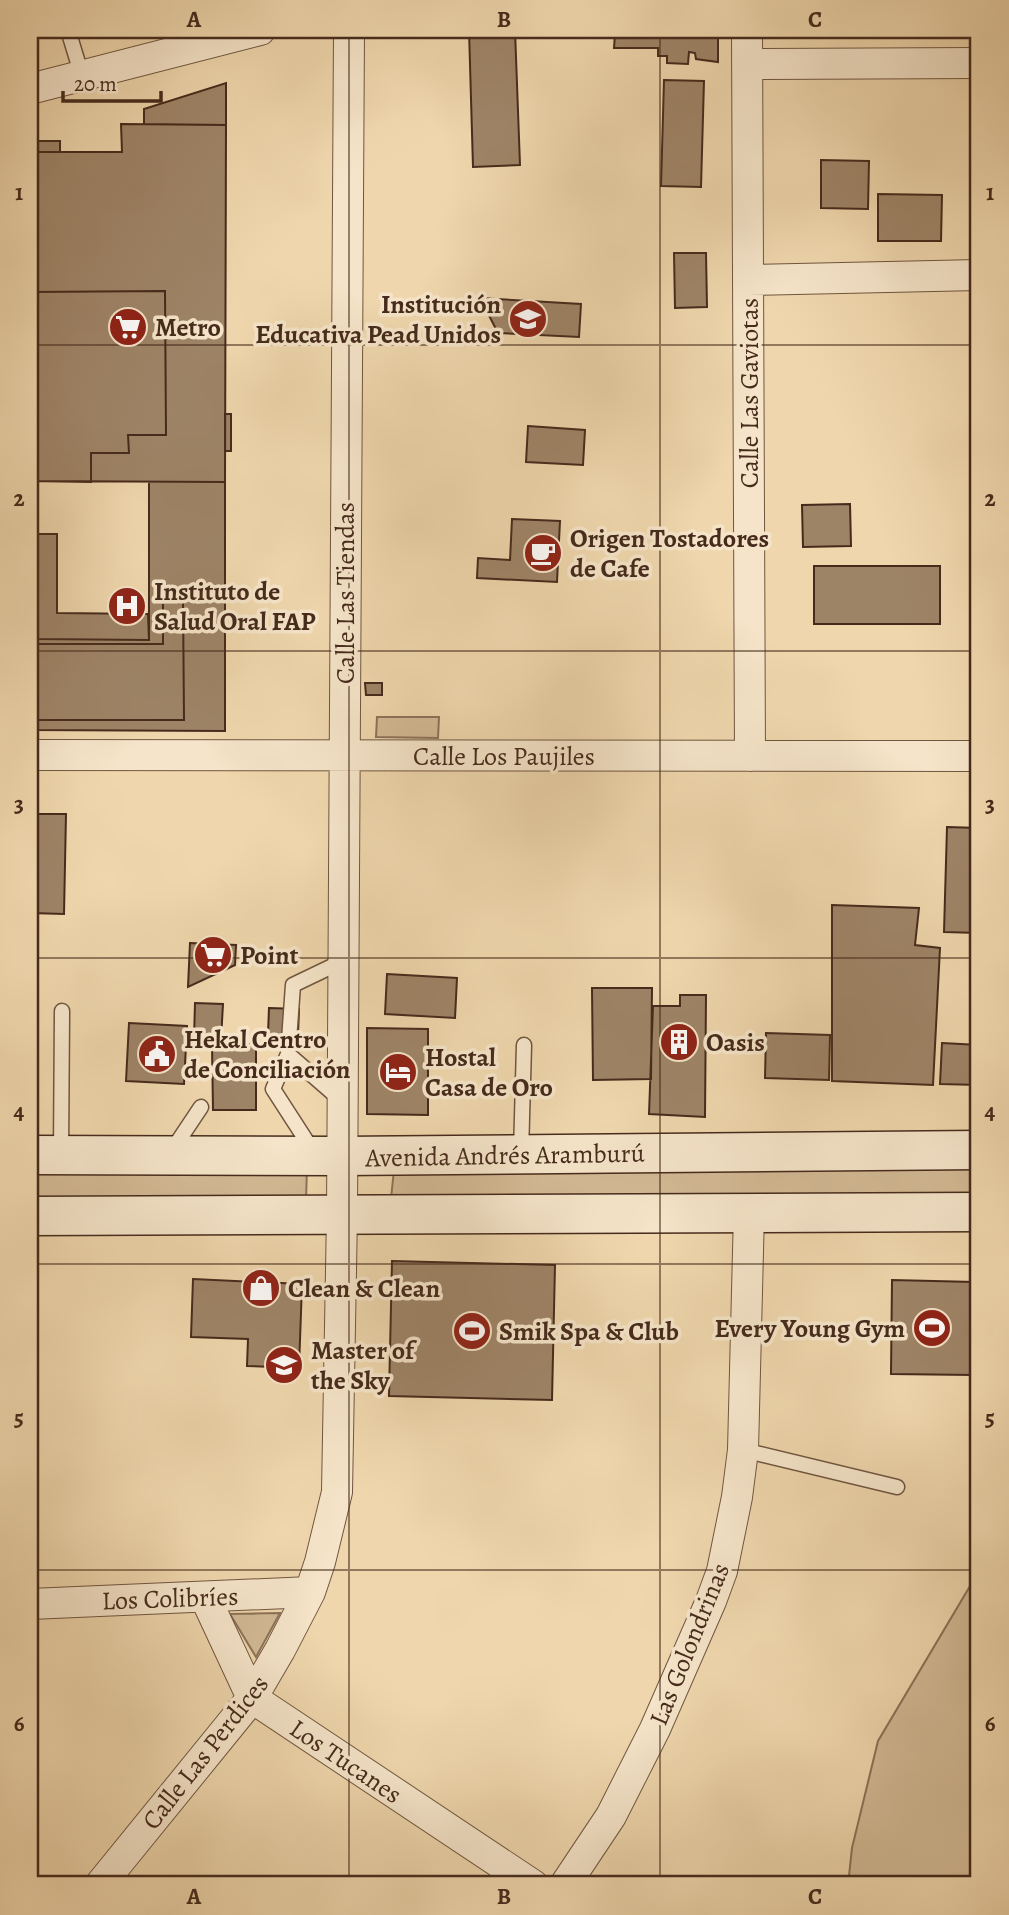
<svg xmlns="http://www.w3.org/2000/svg" width="1009" height="1915" viewBox="0 0 1009 1915" font-family="Alegreya,serif">
<rect width="100%" height="100%" fill="#efd6ac"/>
<filter id="stains"><feTurbulence type="fractalNoise" baseFrequency=".00286" numOctaves="4"/><feColorMatrix values="0 0 0 0 .2 0 0 0 0 .09 0 0 0 0 .02 0 0 0 .5 -.17"/></filter>
<radialGradient id="worn" r=".72"><stop offset=".6" stop-color="#630" stop-opacity="0"/><stop offset="1" stop-color="#630" stop-opacity=".3"/></radialGradient>
<!-- green -->
<path fill="#d2b994" stroke="#8c7258" stroke-width="2" d="M 377,717 L 439,717 L 438,738 L 376,737 Z
M 979,1162 L 979,1206 L 390,1208 L 394,1170 Z
M 30,1165 L 307,1166 L 306,1202 L 30,1203 Z
M 979,1571 L 979,1885 L 848,1885 L 852,1848 L 878,1741 Z
M 280,1613 L 256,1657 L 230,1614 Z"/>
<!-- building -->
<path fill="#9e8467" stroke="#462b1c" stroke-width="2" d="M 469,30 L 515,30 L 520,165 L 473,167 Z
M 631,30 L 718,30 L 718,62 L 696,59 L 695,53 L 689,52 L 688,64 L 667,63 L 667,56 L 658,56 L 658,48 L 614,48 L 615,34 L 631,34 Z
M 664,80 L 704,81 L 701,187 L 661,186 Z
M 226,83 L 226,125 L 144,124 L 144,109 Z
M 121,124 L 226,125 L 225,482 L 30,481 L 30,152 L 122,152 Z
M 30,141 L 60,141 L 60,152 L 30,152 Z
M 821,160 L 869,161 L 868,209 L 821,208 Z
M 878,194 L 942,195 L 941,241 L 878,241 Z
M 674,253 L 706,253 L 707,307 L 675,308 Z
M 165,291 L 166,435 L 128,435 L 129,453 L 91,453 L 91,482 L 30,481 L 30,292 Z
M 480,298 L 581,304 L 579,337 L 498,333 Z
M 225,414 L 231,414 L 231,451 L 225,451 Z
M 528,426 L 585,430 L 583,465 L 526,462 Z
M 30,481 L 37,481 L 37,639 L 149,640 L 149,482 L 225,482 L 225,731 L 30,730 Z
M 850,504 L 851,546 L 803,547 L 802,505 Z
M 512,519 L 560,521 L 557,582 L 477,578 L 478,558 L 510,560 Z
M 37,534 L 57,534 L 57,613 L 148,614 L 149,640 L 37,639 Z
M 814,566 L 940,566 L 940,624 L 814,624 Z
M 163,601 L 183,601 L 184,720 L 30,720 L 30,644 L 163,644 Z
M 365,683 L 382,683 L 382,695 L 366,695 Z
M 30,814 L 66,814 L 64,914 L 30,913 Z
M 947,827 L 979,828 L 979,933 L 944,932 Z
M 832,905 L 919,908 L 915,945 L 940,948 L 933,1085 L 832,1081 Z
M 190,943 L 236,945 L 235,965 L 188,987 Z
M 387,974 L 457,978 L 455,1018 L 385,1014 Z
M 592,988 L 652,988 L 651,1079 L 593,1080 Z
M 680,995 L 706,995 L 705,1117 L 649,1114 L 653,1006 L 680,1006 Z
M 195,1003 L 223,1004 L 221,1039 L 194,1038 Z
M 269,1008 L 299,1009 L 298,1035 L 268,1034 Z
M 129,1023 L 187,1026 L 184,1084 L 126,1081 Z
M 367,1028 L 428,1029 L 428,1115 L 367,1114 Z
M 766,1033 L 830,1035 L 829,1080 L 765,1078 Z
M 942,1043 L 979,1045 L 979,1085 L 940,1084 Z
M 256,1044 L 256,1110 L 213,1110 L 212,1045 Z
M 392,1261 L 555,1265 L 552,1400 L 389,1396 Z
M 193,1279 L 302,1284 L 299,1368 L 247,1366 L 248,1339 L 191,1337 Z
M 892,1280 L 974,1282 L 973,1375 L 891,1374 Z"/>
<g fill="none" stroke-linecap="round" stroke-linejoin="round">
<defs>
<path id="lane" d="M 68,30 L 82,76
M 288,1054 L 342,1101
M 313,1151 L 273,1089 L 288,1054 L 293,985 L 343,961
M 171,1152 L 201,1107
M 61,1153 L 62,1011
M 521,1153 L 524,1045
M 743,1450 L 897,1487"/>
<path id="street" d="M 747,30 L 750,756
M 747,64 L 979,63
M 30,89 L 260,30
M 748,280 L 979,275
M 30,755 L 979,756
M 205,1597 L 252,1698 L 533,1885
M 30,1604 L 310,1592
M 100,1885 L 252,1698 L 280,1650 L 310,1592 L 320,1562 L 337,1492 L 342,1215 L 349,30
M 565,1885 L 611,1816 L 655,1729 L 711,1601 L 722,1571 L 737,1497 L 743,1450 L 749,1212"/>
<path id="secondary" d="M 30,1155 L 342,1156 L 979,1150
M 30,1216 L 979,1212"/>
</defs>
<!-- lane casing -->
<use href="#lane" stroke="#705640" stroke-width="17"/>
<!-- street casing -->
<use href="#street" stroke="#705640" stroke-width="32"/>
<!-- secondary casing -->
<use href="#secondary" stroke="#462b1c" stroke-width="41"/>
<!-- lane -->
<use href="#lane" stroke="#f5e4c9" stroke-width="14"/>
<!-- street -->
<use href="#street" stroke="#f5e4c9" stroke-width="30"/>
<!-- secondary -->
<use href="#secondary" stroke="#f5e4c9" stroke-width="38"/>
</g>
<!-- grid -->
<path fill="none" stroke="#462b1c" stroke-width="2" stroke-opacity="0.55" d="M 349,30 L 349,1885M 660,30 L 660,1885M 30,345 L 979,345M 30,651 L 979,651M 30,958 L 979,958M 30,1264 L 979,1264M 30,1570 L 979,1570"/>
<!-- icons -->
<defs>
<symbol id="school-disc" viewBox="-11 -11 22 22"><circle r="9.5" fill="#8f2418" stroke="#f5e4c9"/><path d="M0-5L7-2L0 1L-7-2ZM-4 1L0 2.5L4 1V4Q0 6-4 4Z" fill="#fff"/></symbol>
<symbol id="supermarket-disc" viewBox="-11 -11 22 22"><circle r="9.5" fill="#8f2418" stroke="#f5e4c9"/><path d="M-6-5.5h2.5l.6 2H6L4.5 2H-2.5L-4.4-4H-6ZM-1.5 3.2a1.3 1.3 0 1 0 .1 0ZM3 3.2a1.3 1.3 0 1 0 .1 0Z" fill="#fff"/></symbol>
<symbol id="cafe-disc" viewBox="-11 -11 22 22"><circle r="9.5" fill="#8f2418" stroke="#f5e4c9"/><path d="M-5.5-4.5H6V0H3Q3 3.5 0 3.5H-2.5Q-5.5 3.5-5.5 0ZM3-3.2v2h1.7v-2ZM-6 4.5H4V6H-6Z" fill="#fff"/></symbol>
<symbol id="hospital-disc" viewBox="-11 -11 22 22"><circle r="9.5" fill="#8f2418" stroke="#f5e4c9"/><path d="M-5-5h3v3.5h4V-5h3V5h-3V1.5h-4V5h-3Z" fill="#fff"/></symbol>
<symbol id="building-disc" viewBox="-11 -11 22 22"><circle r="9.5" fill="#8f2418" stroke="#f5e4c9"/><path d="M-4-6H4V6H1V3H-1V6H-4ZM-2.5-4.3h1.7v1.8h-1.7ZM.8-4.3h1.7v1.8H.8ZM-2.5-1h1.7V.8h-1.7ZM.8-1h1.7V.8H.8Z" fill="#fff"/></symbol>
<symbol id="civic-disc" viewBox="-11 -11 22 22"><circle r="9.5" fill="#8f2418" stroke="#f5e4c9"/><path d="M-.6-6.5H3V-4.5H.6V-3L4-1V1h2V6H-6V1h2V-1L-.6-3ZM-1.2 2.5V6h2.4V2.5Z" fill="#fff"/></symbol>
<symbol id="hotel-disc" viewBox="-11 -11 22 22"><circle r="9.5" fill="#8f2418" stroke="#f5e4c9"/><path d="M-6-4.5h1.5V1H6V5H4.5V3h-9V5H-6ZM-4 0a1.8 1.8 0 1 1 3.6 0ZM.5 0V-2.5h3Q6-2.5 6 0Z" fill="#fff"/></symbol>
<symbol id="shop-disc" viewBox="-11 -11 22 22"><circle r="9.5" fill="#8f2418" stroke="#f5e4c9"/><path d="M-5-2.5h2.3a2.7 3.5 0 0 1 5.4 0H5L5.5 6h-11ZM-1.5-2.5h3a1.5 2.3 0 0 0-3 0Z" fill="#fff"/></symbol>
<symbol id="stadium-disc" viewBox="-11 -11 22 22"><circle r="9.5" fill="#8f2418" stroke="#f5e4c9"/><path d="M0-5a6.5 5 0 1 0 0 10a6.5 5 0 1 0 0-10ZM-3.5-1.8h7v3.6h-7Z" fill="#fff"/></symbol>
</defs>
<g fill-rule="evenodd">
<use href="#school-disc" x="506" y="297" width="44" height="44"/>
<use href="#supermarket-disc" x="106" y="305" width="44" height="44"/>
<use href="#cafe-disc" x="521" y="531" width="44" height="44"/>
<use href="#hospital-disc" x="105" y="584" width="44" height="44"/>
<use href="#supermarket-disc" x="191" y="933" width="44" height="44"/>
<use href="#building-disc" x="657" y="1020" width="44" height="44"/>
<use href="#civic-disc" x="135" y="1032" width="44" height="44"/>
<use href="#hotel-disc" x="376" y="1050" width="44" height="44"/>
<use href="#shop-disc" x="239" y="1266" width="44" height="44"/>
<use href="#stadium-disc" x="910" y="1306" width="44" height="44"/>
<use href="#stadium-disc" x="450" y="1309" width="44" height="44"/>
<use href="#school-disc" x="262" y="1343" width="44" height="44"/>
</g>
<g text-anchor="middle" stroke-width="7" stroke-linejoin="round" paint-order="stroke">
<!-- poi labels -->
<g font-size="26" font-weight="bold" fill="#462b1c" stroke="#f5e4c9" text-anchor="start">
<text x="501" y="313" text-anchor="end">Institución<tspan x="501" dy="30">Educativa Pead Unidos</tspan></text>
<text x="155" y="336">Metro</text>
<text x="570" y="547">Origen Tostadores<tspan x="570" dy="30">de Cafe</tspan></text>
<text x="154" y="600">Instituto de<tspan x="154" dy="30">Salud Oral FAP</tspan></text>
<text x="240" y="964">Point</text>
<text x="184" y="1048">Hekal Centro<tspan x="184" dy="30">de Conciliación</tspan></text>
<text x="706" y="1051">Oasis</text>
<text x="425" y="1066">Hostal<tspan x="425" dy="30">Casa de Oro</tspan></text>
<text x="288" y="1297">Clean &amp; Clean</text>
<text x="905" y="1337" text-anchor="end">Every Young Gym</text>
<text x="499" y="1340">Smik Spa &amp; Club</text>
<text x="311" y="1359">Master of<tspan x="311" dy="30">the Sky</tspan></text>
</g>
<!-- street labels -->
<g font-size="26" fill="#462b1c" stroke="#f5e4c9">
<text transform="translate(749 393) rotate(-90)" y="9">Calle Las Gaviotas</text>
<text transform="translate(345 593) rotate(-90)" y="9">Calle Las Tiendas</text>
<text x="504" y="765">Calle Los Paujiles</text>
<text transform="translate(505 1155) rotate(-1)" y="9">Avenida Andrés Aramburú</text>
<text transform="translate(170 1598) rotate(-2)" y="9">Los Colibríes</text>
<text transform="translate(689 1644) rotate(-68)" y="9">Las Golondrinas</text>
<text transform="translate(205 1752) rotate(-52)" y="9">Calle Las Perdices</text>
<text transform="translate(346 1761) rotate(34)" y="9">Los Tucanes</text>
</g>
</g>
<!-- margin -->
<rect width="1009" height="1915" fill="none" stroke="#efd6ac" stroke-width="77"/>
<!-- scale -->
<path d="M63 91v10h98v-10" fill="none" stroke="#462b1c" stroke-width="3.5"/>
<text x="74" y="91" font-size="21" fill="#462b1c" stroke="#f5e4c9" stroke-width="5" paint-order="stroke">20 m</text>
<rect x="38" y="38" width="932" height="1838" fill="none" stroke="#462b1c" stroke-width="2.5"/>
<g font-size="23" text-anchor="middle" font-weight="bold" fill="#462b1c">
<text x="194" y="27">A</text>
<text x="504" y="27">B</text>
<text x="815" y="27">C</text>
<text x="19" y="200">1</text>
<text x="990" y="200">1</text>
<text x="19" y="506">2</text>
<text x="990" y="506">2</text>
<text x="19" y="812">3</text>
<text x="990" y="812">3</text>
<text x="19" y="1119">4</text>
<text x="990" y="1119">4</text>
<text x="19" y="1425">5</text>
<text x="990" y="1425">5</text>
<text x="19" y="1731">6</text>
<text x="990" y="1731">6</text>
<text x="194" y="1904">A</text>
<text x="504" y="1904">B</text>
<text x="815" y="1904">C</text>
</g>
<rect width="100%" height="100%" filter="url(#stains)"/>
<rect width="100%" height="100%" fill="url(#worn)"/>
</svg>
